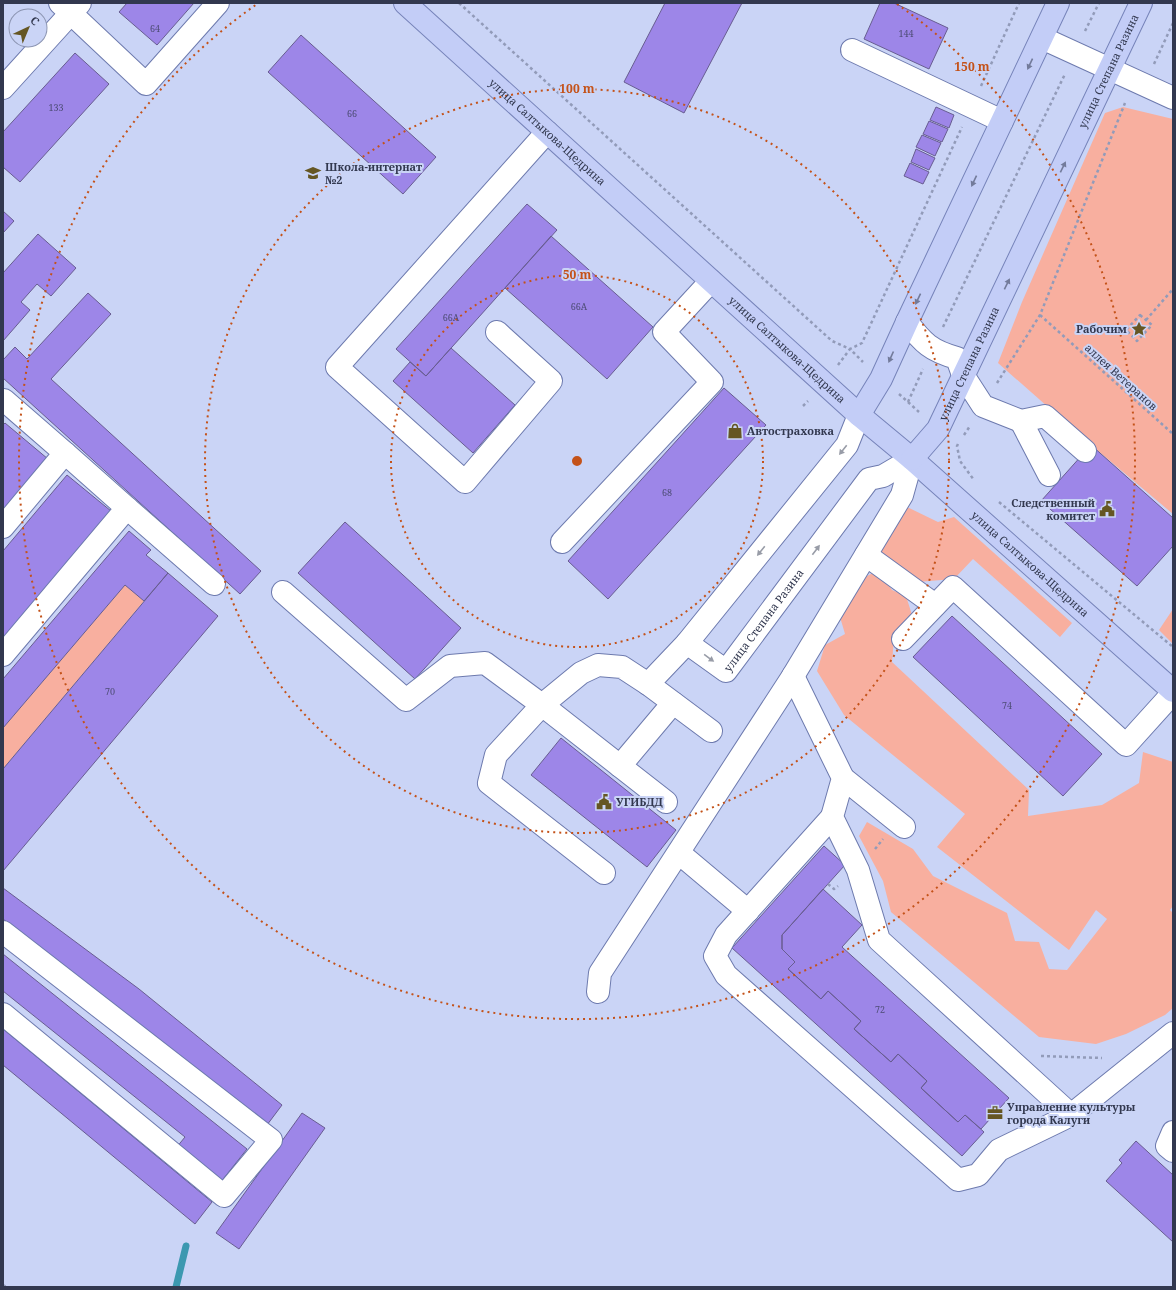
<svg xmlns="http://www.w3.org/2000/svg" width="1176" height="1290" viewBox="0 0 1176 1290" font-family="'Noto Serif',serif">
<rect width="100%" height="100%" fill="#cad4f6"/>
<!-- green -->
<path fill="#f8af9f" d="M 1123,107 L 1173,119 L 1173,514 L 1091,445 L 998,363 L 1022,302 L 1105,113 Z
M 905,506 L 938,522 L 954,517 L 1072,623 L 1060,637 L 973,559 L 954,579 L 917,582 L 878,553 Z
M 873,573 L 885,580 L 892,590 L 906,596 L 913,618 L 894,639 L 892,662 L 1029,790 L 1028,816 L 1102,805 L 1139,783 L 1143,752 L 1173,762 L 1173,906 L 1170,910 L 1173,913 L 1173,1008 L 1165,1015 L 1126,1034 L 1096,1044 L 1039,1037 L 891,912 L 883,881 L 859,836 L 867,822 L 913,849 L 933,876 L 1007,913 L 1015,941 L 1039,942 L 1049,969 L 1067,970 L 1107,919 L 1096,910 L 1069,950 L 937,847 L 965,814 L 844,715 L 817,671 L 825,645 L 845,634 L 840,617 L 863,578 Z
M 125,585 L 144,601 L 3,769 L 3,728 Z
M 1173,609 L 1173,644 L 1159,630 Z"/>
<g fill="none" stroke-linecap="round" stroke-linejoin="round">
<!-- stream -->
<path stroke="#3c98b0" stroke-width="7" d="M 176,1287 L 186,1246"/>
</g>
<!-- building -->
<path fill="#9d86e8" stroke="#685d91" d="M 127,3 L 194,3 L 157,45 L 119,12 Z
M 665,3 L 742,3 L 684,113 L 624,82 Z
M 880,3 L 894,3 L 948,28 L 929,69 L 864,39 Z
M 301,35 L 436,157 L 403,194 L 268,72 Z
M 75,53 L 109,84 L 20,182 L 3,167 L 3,132 Z
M 936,107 L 954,115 L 949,128 L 930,120 Z
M 929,121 L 948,129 L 942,142 L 923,134 Z
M 922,135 L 941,143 L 935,156 L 916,147 Z
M 916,149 L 935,158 L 929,170 L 911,162 Z
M 910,163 L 929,172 L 923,184 L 904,176 Z
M 527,204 L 557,230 L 426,376 L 396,349 Z
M 3,211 L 14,221 L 3,233 Z
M 38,234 L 76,268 L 51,296 L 37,284 L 21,302 L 30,310 L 3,341 L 3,273 Z
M 551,236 L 653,327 L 607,379 L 505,288 Z
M 88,293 L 111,314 L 51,379 L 261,571 L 240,594 L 3,378 L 3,360 L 15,347 L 27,359 Z
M 451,348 L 515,405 L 473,453 L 393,381 L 410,362 L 426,376 Z
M 724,388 L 766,425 L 608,599 L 568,561 Z
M 5,423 L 48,459 L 3,513 L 3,425 Z
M 1091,445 L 1173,518 L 1173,546 L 1137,586 L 1041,501 Z
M 67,475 L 111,511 L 3,640 L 3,551 Z
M 345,522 L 461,628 L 415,679 L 298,573 Z
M 129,531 L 151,550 L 146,555 L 168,573 L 144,601 L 125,585 L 3,728 L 3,679 Z
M 168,573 L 218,616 L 3,871 L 3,769 Z
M 952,616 L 1102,754 L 1063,796 L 913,657 Z
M 561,738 L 676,830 L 647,867 L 531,775 Z
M 824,846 L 845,865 L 782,935 L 782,949 L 795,962 L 788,969 L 821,999 L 828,991 L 861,1021 L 854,1029 L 891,1062 L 898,1054 L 927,1081 L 921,1088 L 958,1122 L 965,1115 L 984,1132 L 962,1156 L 732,948 Z
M 3,888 L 139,989 L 282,1105 L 267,1125 L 3,919 Z
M 823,889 L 862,925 L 842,947 L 1009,1098 L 981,1129 L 965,1115 L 958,1122 L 921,1088 L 927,1081 L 898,1054 L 891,1062 L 854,1029 L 861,1021 L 828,991 L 821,999 L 788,969 L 795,962 L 782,949 L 782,935 Z
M 3,954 L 247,1149 L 220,1183 L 176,1148 L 185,1137 L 3,991 Z
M 3,1029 L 212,1202 L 195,1224 L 3,1065 Z
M 302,1113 L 325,1128 L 239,1249 L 216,1233 Z
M 1136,1141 L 1173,1175 L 1173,1242 L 1106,1181 L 1122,1163 L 1119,1160 Z"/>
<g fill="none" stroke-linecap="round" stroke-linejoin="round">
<defs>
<g id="minor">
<path d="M 60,3 L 146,84 L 218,3"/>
<path d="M 1042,38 L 1173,98"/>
<path d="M 852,50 L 1002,121"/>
<path d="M 3,88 L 80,3"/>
<path d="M 907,322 C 923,343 931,351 957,358 L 963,375 L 983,406 L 1021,421 L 1045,416 L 1085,451"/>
<path d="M 497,332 L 551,381 L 465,482 L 337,367 L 547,132"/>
<path id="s1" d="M 859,415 L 847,445 L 687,643 L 726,671 L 869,479 L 883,476 L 912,459"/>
<path d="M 1021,421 L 1049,475"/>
<path d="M 127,508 L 214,584"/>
<path d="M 3,527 L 65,453 L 4,400"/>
<path d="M 562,542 L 712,382 L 664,332 L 711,281"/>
<path d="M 866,555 L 935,605"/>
<path d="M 283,592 L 406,700 L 450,666 L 485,663 L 542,705 L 666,802"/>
<path d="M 903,639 L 953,587 L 1126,745 L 1173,693"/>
<path d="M 3,655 L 127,508 L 65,453"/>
<path d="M 793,676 L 843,778 L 832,817 L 858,870 L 879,940 L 1071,1115 L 1173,1033"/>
<path d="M 648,684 L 687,643"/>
<path d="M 620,766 L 673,703"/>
<path d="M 843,778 L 904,827"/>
<path d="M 832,817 L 726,935 L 715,956 L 726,975 L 958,1180 L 978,1175 L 999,1150 L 1071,1115"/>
<path d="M 679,853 L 748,911"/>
<path d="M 604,873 L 489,783 L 496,755 L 542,705 L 581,673 L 598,665 L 622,667 L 648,684 L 711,731"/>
<path d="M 3,932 L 271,1140 L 224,1196 L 3,1014"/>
<path d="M 598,992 L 600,973 L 793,676 L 902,495 L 912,459"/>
<path d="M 1173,1132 L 1167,1146 L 1173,1151"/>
</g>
<g id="major">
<path id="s2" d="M 405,3 L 859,415 L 912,459 L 1173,691"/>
<path d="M 859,415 L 881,379 L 907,322 L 1058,3"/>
<path id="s3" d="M 912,459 L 938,429 L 1141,3"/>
</g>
</defs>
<!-- minor casing -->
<use href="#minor" stroke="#6d7aae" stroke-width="24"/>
<!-- major casing -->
<use href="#major" stroke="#7683b9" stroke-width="24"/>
<!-- path -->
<path stroke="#929bb9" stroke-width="2.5" stroke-dasharray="3 3" stroke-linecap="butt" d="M 459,3 L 832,341 L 850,349 L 862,343 L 962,127
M 1085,31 L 1099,3
M 1154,64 L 1173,23
M 981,86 L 1019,3
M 1040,315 L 1173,434
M 1140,315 L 1152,325 L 1137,341 L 1126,330 Z
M 1146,320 L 1173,289
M 943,327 L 1065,74
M 838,365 L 850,349 L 863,362
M 997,383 L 1040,315 L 1125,103
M 899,394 L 908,402 L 923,369
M 908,402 L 919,412
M 803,406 L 808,401
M 964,435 L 970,426
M 958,444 L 957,446 L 960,461 L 974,480
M 999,502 L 1173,647
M 875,849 L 883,839
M 828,884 L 834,889 L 838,886
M 1041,1056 L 1102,1058
M 3,1285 L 6,1287"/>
<!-- minor -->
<use href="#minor" stroke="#fff" stroke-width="22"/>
<!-- major -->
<use href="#major" stroke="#c3cdf7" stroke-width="22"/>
</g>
<!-- one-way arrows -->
<defs><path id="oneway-solid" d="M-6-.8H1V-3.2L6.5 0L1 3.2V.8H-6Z"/></defs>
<g fill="#737b9b">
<use href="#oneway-solid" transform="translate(1030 64) rotate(115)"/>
<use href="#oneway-solid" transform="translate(1063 167) rotate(-64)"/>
<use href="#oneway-solid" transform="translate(974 181) rotate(115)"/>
<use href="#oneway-solid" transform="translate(1007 284) rotate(-64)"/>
<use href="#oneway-solid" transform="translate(918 299) rotate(115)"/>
<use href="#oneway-solid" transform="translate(891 357) rotate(114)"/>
</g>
<g fill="#989ca7">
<use href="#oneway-solid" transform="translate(843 450) rotate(128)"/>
<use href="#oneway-solid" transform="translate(816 550) rotate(-53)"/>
<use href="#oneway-solid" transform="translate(761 551) rotate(129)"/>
<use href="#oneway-solid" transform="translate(709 658) rotate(36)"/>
</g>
<!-- distance rings -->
<g fill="none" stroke="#c45219" stroke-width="2" stroke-dasharray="2 4">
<circle cx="577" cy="461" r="186"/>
<circle cx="577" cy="461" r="372"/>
<path d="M897 4A558 558 0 1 1 257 4"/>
</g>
<!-- icons -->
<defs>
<symbol id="school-bare" viewBox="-9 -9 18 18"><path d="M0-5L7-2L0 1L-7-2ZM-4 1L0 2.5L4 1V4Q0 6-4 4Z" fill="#655623" stroke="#cad4f6" stroke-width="2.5" paint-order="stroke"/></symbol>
<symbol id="sight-bare" viewBox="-9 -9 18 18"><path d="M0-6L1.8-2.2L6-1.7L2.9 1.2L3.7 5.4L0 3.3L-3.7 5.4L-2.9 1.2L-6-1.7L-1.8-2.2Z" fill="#655623" stroke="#cad4f6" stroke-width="2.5" paint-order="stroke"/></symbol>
<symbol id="shop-bare" viewBox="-9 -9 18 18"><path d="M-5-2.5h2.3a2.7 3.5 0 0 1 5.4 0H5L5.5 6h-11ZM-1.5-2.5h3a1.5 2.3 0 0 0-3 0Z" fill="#655623" stroke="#cad4f6" stroke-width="2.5" paint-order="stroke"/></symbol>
<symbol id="civic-bare" viewBox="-9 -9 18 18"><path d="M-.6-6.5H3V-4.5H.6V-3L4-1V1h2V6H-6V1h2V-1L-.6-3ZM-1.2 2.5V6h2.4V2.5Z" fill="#655623" stroke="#cad4f6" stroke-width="2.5" paint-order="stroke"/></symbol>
<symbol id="office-bare" viewBox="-9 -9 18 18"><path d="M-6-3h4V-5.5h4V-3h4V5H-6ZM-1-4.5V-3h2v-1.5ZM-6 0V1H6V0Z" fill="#655623" stroke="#cad4f6" stroke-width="2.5" paint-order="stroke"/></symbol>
</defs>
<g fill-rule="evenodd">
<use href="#school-bare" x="302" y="162" width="22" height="22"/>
<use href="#sight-bare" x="1128" y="318" width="22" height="22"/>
<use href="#shop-bare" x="724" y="420" width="22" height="22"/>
<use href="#civic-bare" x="1096" y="498" width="22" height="22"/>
<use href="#civic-bare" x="593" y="791" width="22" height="22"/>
<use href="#office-bare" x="984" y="1102" width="22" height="22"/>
</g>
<g text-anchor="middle" stroke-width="4" stroke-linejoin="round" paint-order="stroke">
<!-- number labels -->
<g font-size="9" fill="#4d4c75">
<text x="155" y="32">64</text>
<text x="906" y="37">144</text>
<text x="56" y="111">133</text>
<text x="352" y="117">66</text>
<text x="579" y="310">66А</text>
<text x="451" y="321">66А</text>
<text x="667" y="496">68</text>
<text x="110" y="695">70</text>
<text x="1007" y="709">74</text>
<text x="880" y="1013">72</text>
</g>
<!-- street labels -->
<g font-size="11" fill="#32384f" stroke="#cad4f6">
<text dy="4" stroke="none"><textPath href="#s3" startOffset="436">улица Степана Разина</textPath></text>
<text dy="4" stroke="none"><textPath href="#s2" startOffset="192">улица Салтыкова-Щедрина</textPath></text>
<text dy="4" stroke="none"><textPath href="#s2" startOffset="516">улица Салтыкова-Щедрина</textPath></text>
<text dy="4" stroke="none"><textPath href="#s3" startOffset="112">улица Степана Разина</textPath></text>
<text transform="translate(1121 377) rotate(42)" y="4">аллея Ветеранов</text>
<text dy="4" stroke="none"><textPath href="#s2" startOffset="840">улица Салтыкова-Щедрина</textPath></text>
<text dy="4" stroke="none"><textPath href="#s1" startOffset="398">улица Степана Разина</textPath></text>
</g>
<!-- poi labels -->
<g font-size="11" font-weight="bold" fill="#32384f" stroke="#cad4f6" text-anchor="start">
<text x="325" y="171">Школа-интернат<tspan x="325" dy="13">№2</tspan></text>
<text x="1127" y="333" text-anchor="end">Рабочим</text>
<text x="747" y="435">Автостраховка</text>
<text x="1095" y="507" text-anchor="end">Следственный<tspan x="1095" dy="13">комитет</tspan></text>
<text x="616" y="806">УГИБДД</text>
<text x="1007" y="1111">Управление культуры<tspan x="1007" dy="13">города Калуги</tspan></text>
</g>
</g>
<circle cx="577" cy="461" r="6" fill="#c45219" stroke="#cad4f6" stroke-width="2"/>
<g font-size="12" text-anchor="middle" font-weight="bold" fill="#c45219" stroke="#cad4f6" stroke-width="4" stroke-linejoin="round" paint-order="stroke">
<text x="972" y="71">150 m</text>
<text x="577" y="93">100 m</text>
<text x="577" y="279">50 m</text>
</g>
<!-- border -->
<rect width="1176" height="1290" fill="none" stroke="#32384f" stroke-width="8"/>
<!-- north arrow -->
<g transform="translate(28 28) rotate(44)"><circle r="19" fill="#cad4f6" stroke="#8d96b3"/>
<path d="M0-3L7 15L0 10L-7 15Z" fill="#655623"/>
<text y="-6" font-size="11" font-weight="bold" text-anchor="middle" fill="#32384f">С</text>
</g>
</svg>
